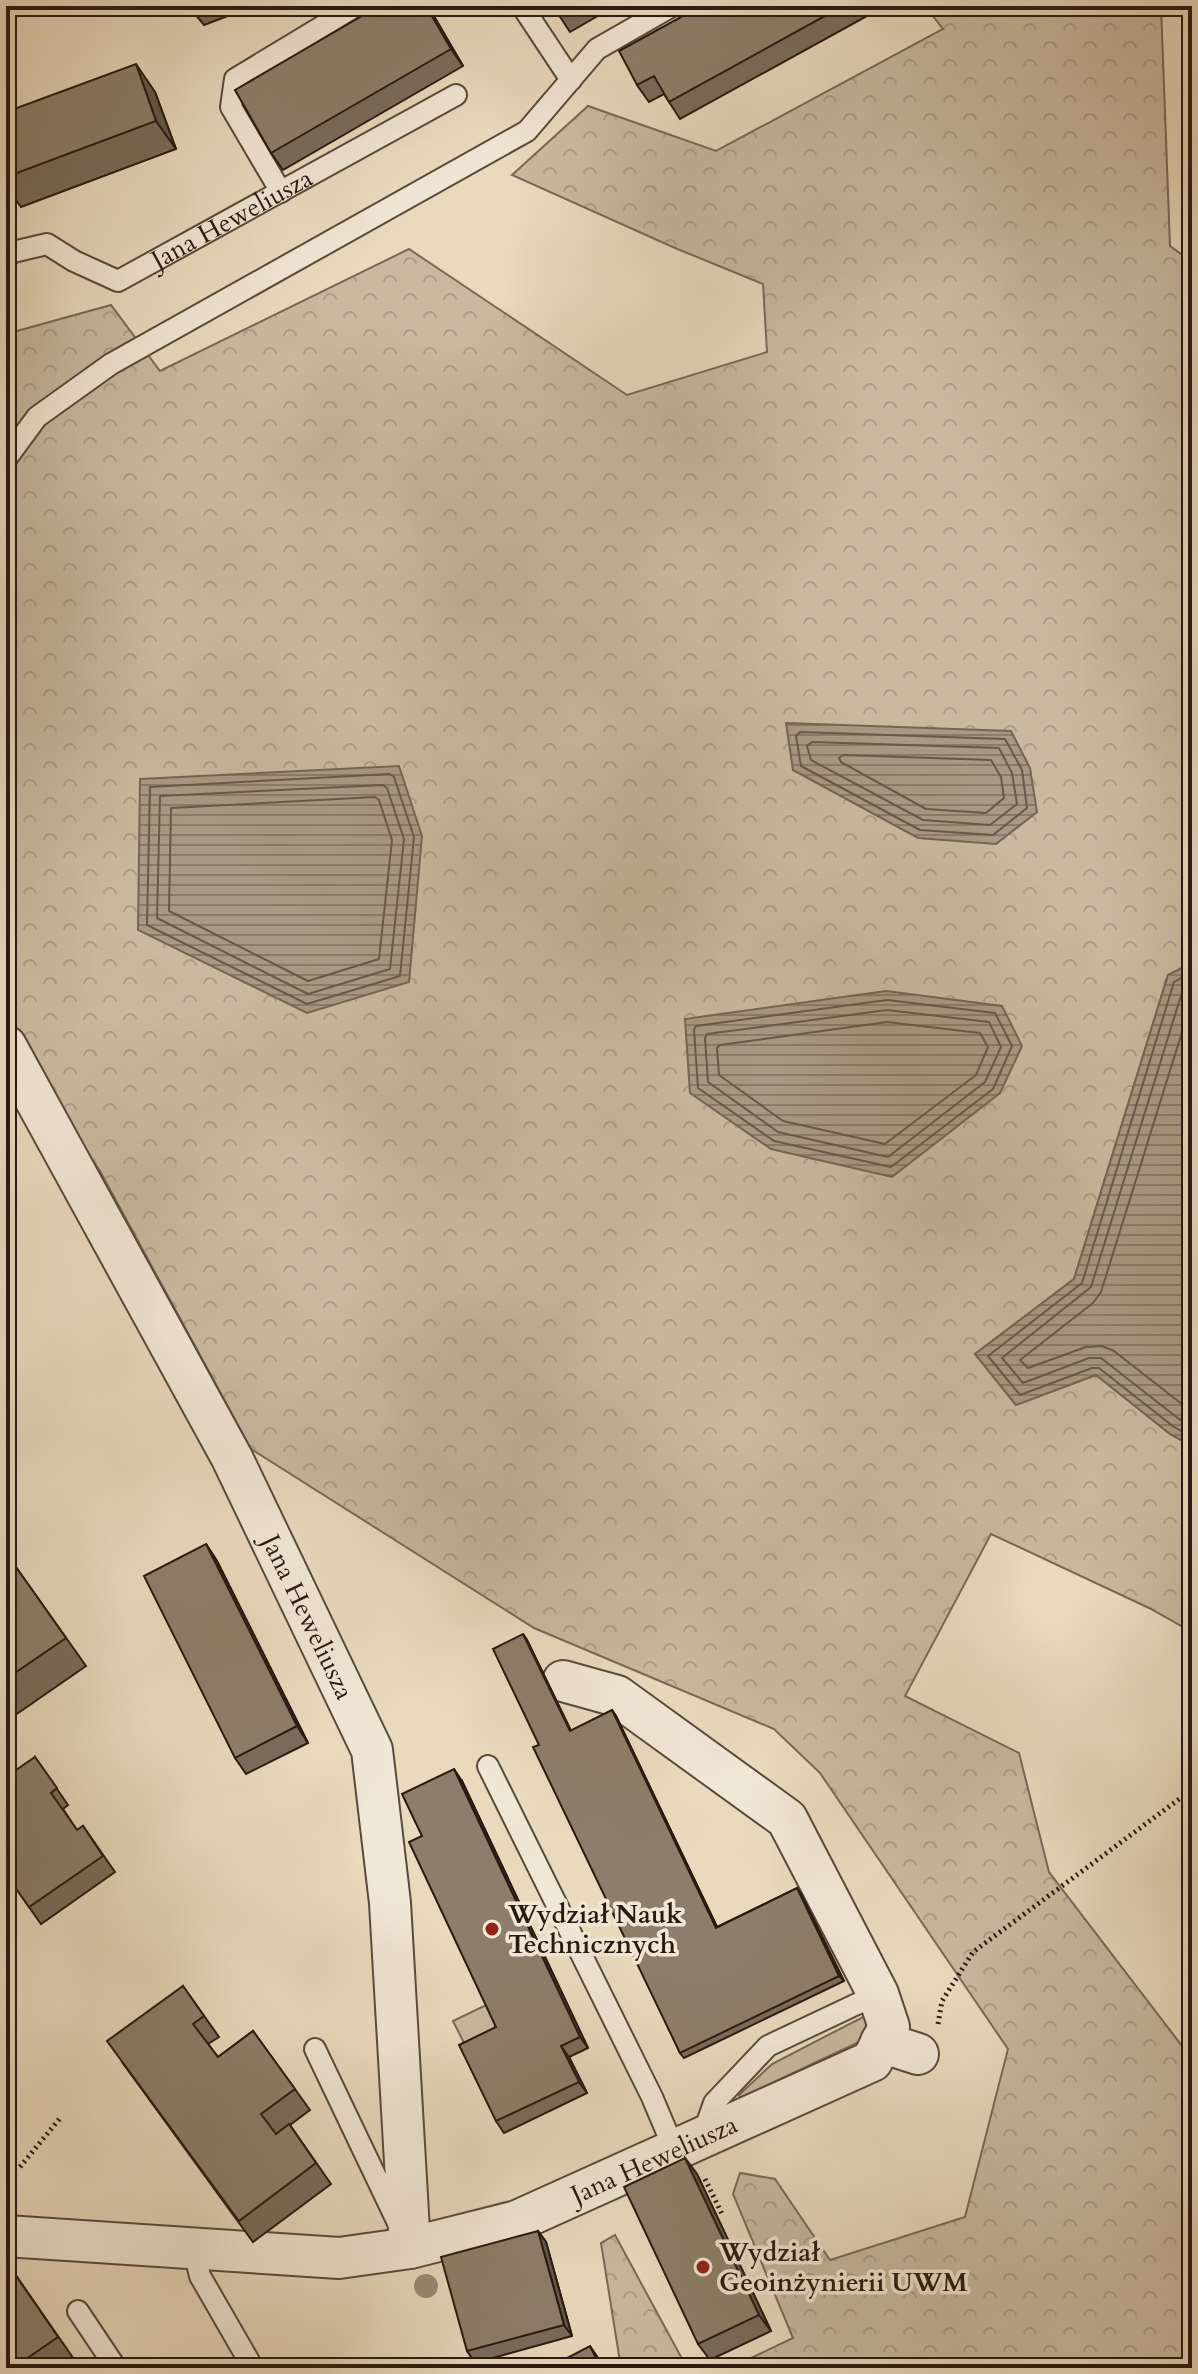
<svg xmlns="http://www.w3.org/2000/svg" width="1198" height="2374" viewBox="0 0 1198 2374" font-family="Cardo,serif">
<defs>
<pattern id="forest-crowns" width="20" height="18" patternUnits="userSpaceOnUse" patternTransform="scale(2)"><rect width="20" height="18" fill="#c8b9a0"/><path d="M2 6a3 3 0 1 1 6 0M12 15a3 3 0 1 1 6 0" fill="none" stroke="#ac9e89"/></pattern>
<pattern id="water-rules" width="6" height="5" patternUnits="userSpaceOnUse" patternTransform="scale(2)"><rect width="6" height="5" fill="#a79983"/><path d="M0 2.5h6" fill="none" stroke="#887c6a"/></pattern>
</defs>
<rect width="100%" height="100%" fill="#e9dabe"/>
<filter id="stains"><feTurbulence type="fractalNoise" baseFrequency=".0025" numOctaves="4"/><feColorMatrix values="0 0 0 0 .2 0 0 0 0 .09 0 0 0 0 .02 0 0 0 .5 -.17"/></filter>
<radialGradient id="worn" r=".72"><stop offset=".6" stop-color="#630" stop-opacity="0"/><stop offset="1" stop-color="#630" stop-opacity=".3"/></radialGradient>
<!-- grass -->
<path fill="#c8b9a0" stroke="#786a58" stroke-width="2" d="M 488,2004 L 504,2039 L 470,2055 L 453,2021 Z
M 865,2016 L 867,2024 L 859,2042 L 740,2098 L 739,2095 L 772,2064 Z"/>
<!-- forest -->
<path fill="url(#forest-crowns)" stroke="#786a58" stroke-width="2" d="M 925,6 L 1161,6 L 1170,246 L 1192,262 L 1192,963 L 1168,975 L 1074,1279 L 975,1354 L 1016,1405 L 1096,1375 L 1170,1434 L 1192,1446 L 1192,1632 L 1149,1608 L 991,1534 L 905,1696 L 1019,1753 L 1049,1872 L 1192,2059 L 1192,2368 L 730,2368 L 793,2338 L 733,2194 L 740,2173 L 775,2179 L 830,2260 L 965,2217 L 1008,2049 L 820,1773 L 774,1729 L 534,1628 L 251,1449 L 100,1171 L 35,1078 L 6,1003 L 6,334 L 111,305 L 160,371 L 409,249 L 627,395 L 767,352 L 763,284 L 675,248 L 512,175 L 588,106 L 716,151 L 943,29 Z
M 615,2235 L 687,2368 L 621,2368 L 601,2243 Z"/>
<!-- water -->
<path fill="url(#water-rules)" stroke="#746655" stroke-width="2" d="M 786,723 L 1011,731 L 1030,768 L 1037,812 L 996,844 L 918,838 L 793,770 Z
M 399,766 L 422,836 L 409,982 L 307,1013 L 138,930 L 140,779 Z
M 1192,963 L 1192,1446 L 1170,1434 L 1096,1375 L 1016,1405 L 975,1354 L 1074,1279 L 1168,975 Z
M 886,991 L 1002,1006 L 1022,1046 L 1000,1093 L 892,1177 L 771,1149 L 690,1093 L 685,1019 Z"/>
<g fill="none" stroke-linecap="round" stroke-linejoin="round">
<!-- shore -->
<path stroke="#675a4a" stroke-width="2" d="M 800,732 L 1005,739 L 1022,770 L 1027,808 L 993,835 L 920,830 L 801,766 L 796,736 Z
M 812,742 L 999,748 L 1012,773 L 1017,804 L 990,825 L 923,820 L 811,760 L 807,746 Z
M 843,755 L 991,760 L 1001,777 L 1004,798 L 986,813 L 926,809 L 841,762 L 839,758 Z
M 390,774 L 394,777 L 414,837 L 400,976 L 307,1004 L 147,925 L 150,787 Z
M 383,785 L 387,788 L 404,839 L 390,969 L 308,994 L 157,918 L 160,796 Z
M 375,797 L 379,800 L 392,840 L 379,959 L 308,981 L 169,911 L 171,808 Z
M 1192,972 L 1174,982 L 1082,1283 L 988,1356 L 1020,1395 L 1092,1368 L 1099,1368 L 1174,1427 L 1192,1437
M 1192,983 L 1183,989 L 1091,1287 L 1002,1358 L 1023,1383 L 1089,1358 L 1101,1358 L 1179,1419 L 1192,1425
M 887,1000 L 995,1013 L 1012,1046 L 993,1089 L 891,1167 L 774,1141 L 698,1088 L 694,1030 L 696,1026 Z
M 1192,1000 L 1101,1292 L 1093,1303 L 1020,1360 L 1028,1368 L 1086,1347 L 1102,1346 L 1114,1351 L 1192,1412
M 887,1010 L 989,1022 L 1001,1047 L 985,1082 L 888,1157 L 778,1132 L 708,1082 L 705,1038 L 707,1034 Z
M 887,1022 L 980,1033 L 988,1047 L 976,1075 L 885,1144 L 783,1121 L 719,1075 L 717,1048 L 720,1045 Z"/>
<defs>
<g id="service">
<path d="M 522,6 L 571,80"/>
<path d="M 281,192 L 231,107 L 235,79 L 356,6"/>
<path id="s1" d="M 6,258 L 13,252 L 47,244 L 74,261 L 118,281 L 456,95"/>
<path d="M 6,459 L 37,417 L 111,364 L 527,131 L 597,49 L 672,6"/>
<path d="M 488,1766 L 652,2097 L 674,2149"/>
<path d="M 315,2049 L 398,2223"/>
<path d="M 702,2137 L 714,2103 L 768,2046 L 878,1994"/>
<path d="M 194,2251 L 200,2276 L 253,2368"/>
<path d="M 78,2311 L 116,2368"/>
</g>
<g id="minor">
<path id="s2" d="M 6,1046 L 232,1458 L 372,1750 L 390,1903 L 410,2248"/>
<path d="M 881,2042 L 918,2054"/>
<path id="s3" d="M 6,2236 L 339,2258 L 410,2248 L 517,2221 L 872,2061 L 889,2027 L 878,1994 L 787,1819 L 617,1696 L 563,1681"/>
</g>
</defs>
<!-- service casing -->
<use href="#service" stroke="#584a3c" stroke-width="24"/>
<!-- minor casing -->
<use href="#minor" stroke="#584a3c" stroke-width="44"/>
<!-- path -->
<path stroke="#271a10" stroke-width="5" stroke-dasharray="2 4" stroke-linecap="butt" d="M 938,2024 L 942,2001 L 973,1952 L 1186,1794 L 1192,1775
M 20,2167 L 61,2117
M 705,2179 L 723,2216"/>
<!-- service -->
<use href="#service" stroke="#f1e7d5" stroke-width="20"/>
<!-- minor -->
<use href="#minor" stroke="#f1e7d5" stroke-width="40"/>
</g>
<!-- trees -->
<circle fill="#998b76" cx="426" cy="2286" r="12"/>
<!-- wall -->
<path fill="#786c5b" stroke="#271a10" stroke-width="2" d="M 192,6 L 254,6 L 204,25 L 195,14 Z
M 428,6 L 463,66 L 283,170 L 271,153 Z
M 553,6 L 615,6 L 570,32 Z
M 701,6 L 885,6 L 680,119 L 664,94 L 649,102 L 637,85 Z
M 155,92 L 176,149 L 21,207 L 6,186 L 6,112 Z
M 206,1544 L 217,1561 L 308,1743 L 246,1774 L 235,1758 Z
M 6,1553 L 86,1666 L 8,1720 L 6,1716 Z
M 523,1634 L 527,1640 L 571,1731 L 612,1710 L 616,1716 L 717,1927 L 797,1888 L 801,1894 L 844,1981 L 684,2058 L 680,2053 L 539,1745 Z
M 35,1757 L 68,1805 L 63,1809 L 77,1830 L 83,1826 L 115,1872 L 41,1924 L 8,1877 L 12,1875 Z
M 462,1781 L 588,2048 L 569,2057 L 587,2093 L 504,2133 L 496,2121 L 496,2027 L 422,1836 Z
M 183,1986 L 219,2037 L 208,2044 L 218,2057 L 253,2031 L 310,2110 L 290,2125 L 331,2184 L 253,2242 L 122,2062 Z
M 685,2158 L 697,2174 L 771,2331 L 710,2360 L 698,2344 Z
M 538,2231 L 546,2242 L 572,2336 L 475,2363 L 467,2351 Z
M 6,2261 L 78,2365 L 74,2368 L 6,2368 Z"/>
<!-- shaded-wall -->
<path fill="#62584a" stroke="#271a10" stroke-width="2" d="M 426,6 L 428,6 L 463,66 L 451,49 Z
M 136,64 L 155,92 L 176,149 L 156,121 Z
M 206,1544 L 217,1561 L 308,1743 L 297,1726 Z
M 523,1634 L 527,1640 L 574,1737 L 570,1731 Z
M 612,1710 L 616,1716 L 720,1933 L 716,1928 Z
M 454,1769 L 462,1781 L 588,2048 L 580,2037 Z
M 797,1888 L 801,1894 L 844,1981 L 839,1976 Z
M 561,2046 L 569,2057 L 587,2093 L 579,2082 Z
M 685,2158 L 697,2174 L 771,2331 L 759,2315 Z
M 538,2231 L 546,2242 L 572,2336 L 564,2325 Z
M 590,2346 L 605,2368 L 601,2368 Z"/>
<!-- building -->
<path fill="#8c7e6a" stroke="#271a10" stroke-width="2" d="M 192,6 L 216,6 L 195,14 Z
M 379,6 L 426,6 L 451,49 L 271,153 L 235,90 Z
M 553,6 L 575,6 L 559,16 Z
M 701,6 L 843,6 L 669,102 L 654,76 L 637,85 L 619,51 Z
M 136,64 L 156,121 L 6,177 L 6,112 Z
M 206,1544 L 297,1726 L 235,1758 L 144,1576 Z
M 6,1553 L 66,1638 L 6,1679 Z
M 523,1634 L 570,1731 L 612,1710 L 716,1928 L 797,1888 L 839,1976 L 680,2053 L 533,1747 L 539,1745 L 493,1649 Z
M 35,1757 L 57,1788 L 51,1793 L 77,1830 L 83,1826 L 103,1856 L 29,1907 L 8,1877 L 12,1875 L 6,1867 L 6,1777 Z
M 454,1769 L 580,2037 L 561,2046 L 579,2082 L 496,2121 L 459,2045 L 496,2027 L 409,1842 L 422,1836 L 402,1794 Z
M 183,1986 L 204,2016 L 193,2024 L 218,2057 L 253,2031 L 295,2089 L 261,2114 L 276,2134 L 289,2124 L 316,2163 L 239,2221 L 107,2041 Z
M 685,2158 L 759,2315 L 698,2344 L 624,2187 Z
M 538,2231 L 564,2325 L 467,2351 L 441,2257 Z
M 6,2261 L 58,2337 L 13,2368 L 6,2368 Z
M 590,2346 L 601,2368 L 548,2368 Z"/>
<!-- markers -->
<g fill="#8f2418" stroke="#f1e7d5" stroke-width="3">
<circle cx="492" cy="1929" r="8"/>
<circle cx="703" cy="2267" r="8"/>
</g>
<g text-anchor="middle" stroke-width="7" stroke-linejoin="round" paint-order="stroke">
<!-- street labels -->
<g font-size="26" fill="#271a10" stroke="#f1e7d5">
<text dy="9" stroke="none"><textPath href="#s1" startOffset="254">Jana Heweliusza</textPath></text>
<text dy="9" stroke="none"><textPath href="#s2" startOffset="646">Jana Heweliusza</textPath></text>
<text dy="9" stroke="none"><textPath href="#s3" startOffset="666">Jana Heweliusza</textPath></text>
</g>
<!-- poi labels -->
<g font-size="26" font-weight="bold" fill="#271a10" stroke="#f1e7d5" text-anchor="start">
<text x="508" y="1923">Wydział Nauk<tspan x="508" dy="30">Technicznych</tspan></text>
<text x="719" y="2261">Wydział<tspan x="719" dy="30">Geoinżynierii UWM</tspan></text>
</g>
</g>
<!-- margin -->
<rect width="1198" height="2374" fill="none" stroke="#e9dabe" stroke-width="32"/>
<rect x="8" y="8" width="1182" height="2358" fill="none" stroke="#271a10" stroke-width="4"/>
<rect x="16" y="16" width="1166" height="2342" fill="none" stroke="#271a10" stroke-width="2"/>
<rect width="100%" height="100%" filter="url(#stains)"/>
<rect width="100%" height="100%" fill="url(#worn)"/>
</svg>
